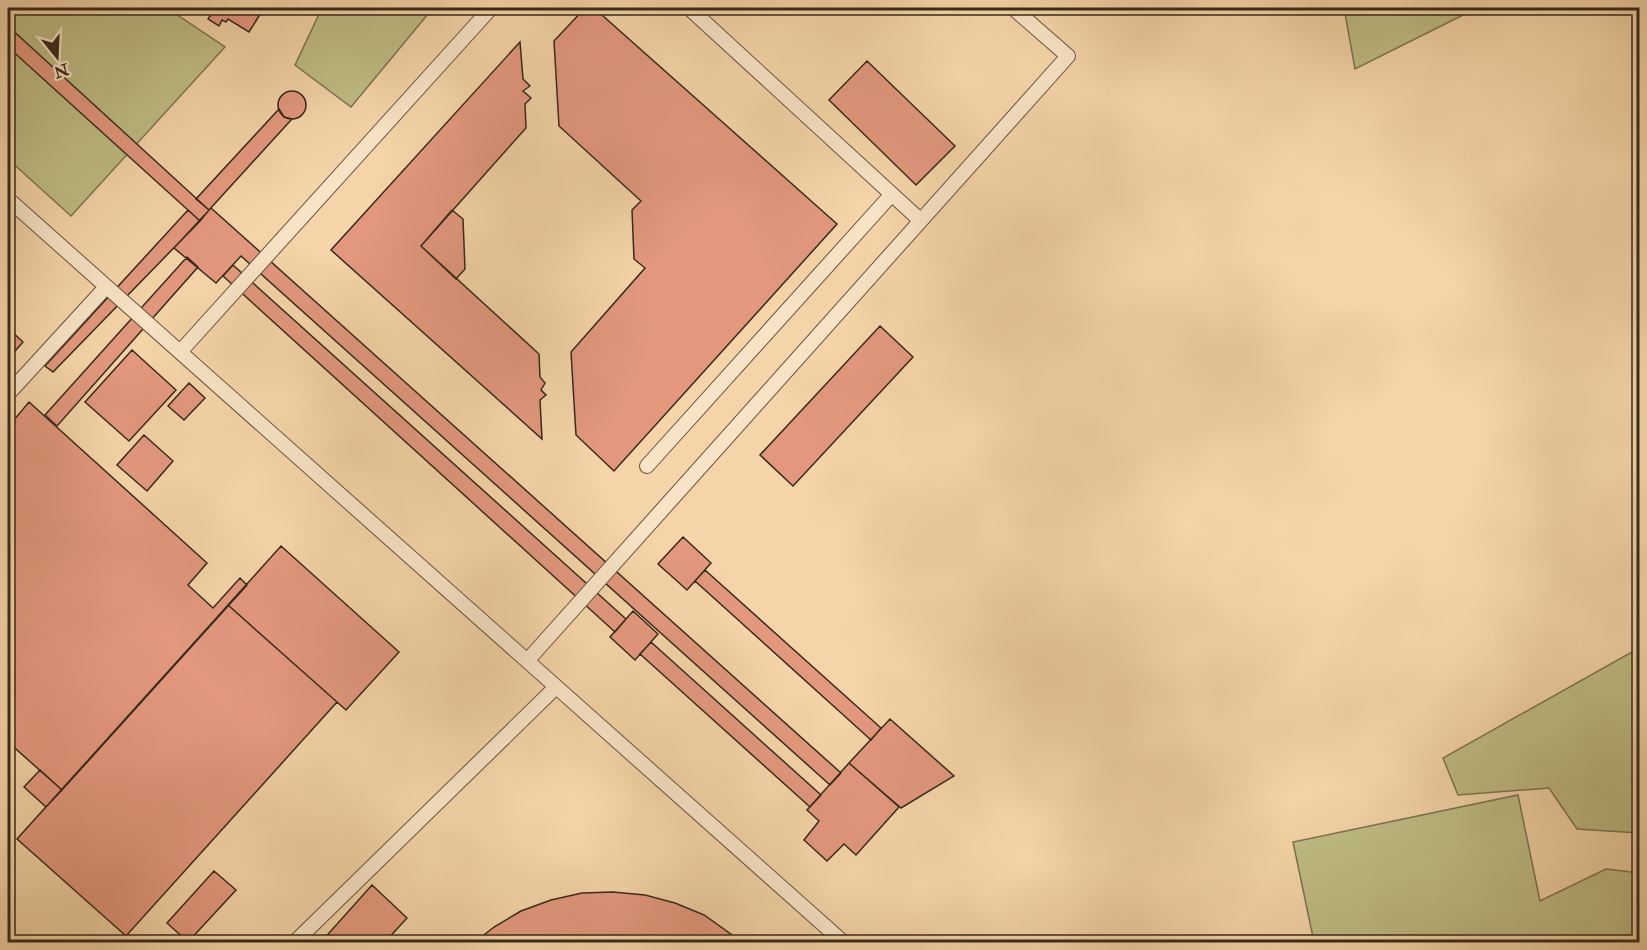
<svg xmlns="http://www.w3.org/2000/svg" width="1647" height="950" viewBox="0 0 1647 950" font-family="'IM FELL Double Pica',serif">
<rect width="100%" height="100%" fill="#f4d4a8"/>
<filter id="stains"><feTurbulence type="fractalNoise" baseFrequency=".00333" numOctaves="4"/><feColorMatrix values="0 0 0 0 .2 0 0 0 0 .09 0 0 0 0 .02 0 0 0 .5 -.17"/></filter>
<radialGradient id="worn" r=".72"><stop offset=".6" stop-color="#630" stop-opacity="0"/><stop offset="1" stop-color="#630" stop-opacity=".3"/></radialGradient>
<!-- green -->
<path fill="#bfbc85" stroke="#7b7350" stroke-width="1.5" d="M 8,8 L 171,8 L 170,10 L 225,47 L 71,216 L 8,159 Z
M 322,8 L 433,8 L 351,107 L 295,65 Z
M 1344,8 L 1477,8 L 1355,69 Z
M 1639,648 L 1639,833 L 1577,829 L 1549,788 L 1458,795 L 1443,758 Z
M 1518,795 L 1540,901 L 1606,869 L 1639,873 L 1639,942 L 1314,942 L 1293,842 Z"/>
<!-- building -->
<path fill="#e3987e" stroke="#372a1a" stroke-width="1.5" d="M 215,8 L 264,8 L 249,32 L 228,19 L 226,22 L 222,20 L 219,26 L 208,19 Z
M 585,8 L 594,8 L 837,224 L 614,471 L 576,435 L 571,352 L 645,268 L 634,259 L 632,210 L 641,201 L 559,126 L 554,41 Z
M 8,26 L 209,210 L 200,221 L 8,47 Z
M 520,42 L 523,79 L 530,86 L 523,91 L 531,98 L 525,104 L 526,128 L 421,246 L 539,354 L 540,377 L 545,383 L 541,390 L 546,395 L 540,400 L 542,439 L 331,250 Z
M 867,61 L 955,146 L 916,185 L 829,100 Z
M278 105a14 14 0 1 1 28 0a14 14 0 1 1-28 0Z
M 279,109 L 284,117 L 292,119 L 209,210 L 196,199 Z
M 211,208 L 841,773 L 830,785 L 241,256 L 216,283 L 174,248 Z
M 188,210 L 200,221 L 53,372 L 45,366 Z
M 452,210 L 463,219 L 465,269 L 456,279 L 421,246 Z
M 187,257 L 198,267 L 57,426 L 45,415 Z
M 233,265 L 626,619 L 615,632 L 223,276 Z
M 880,326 L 913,357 L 793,486 L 760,455 Z
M 8,328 L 23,342 L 8,359 Z
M 132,350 L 176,390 L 129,441 L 85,402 Z
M 189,383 L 205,398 L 184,420 L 168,406 Z
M 29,402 L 207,563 L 188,585 L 213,608 L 240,578 L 247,585 L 62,790 L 8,742 L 8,427 Z
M 144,435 L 173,461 L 147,491 L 117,465 Z
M 683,537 L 711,563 L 687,590 L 658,564 Z
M 281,546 L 399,652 L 346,710 L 228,605 Z
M 705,570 L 881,728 L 871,740 L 695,581 Z
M 228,605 L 337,702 L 126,936 L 17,839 Z
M 633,611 L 658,634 L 635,660 L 610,637 Z
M 651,642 L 821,795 L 810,807 L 640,654 Z
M 890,719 L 954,776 L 901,808 L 849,763 Z
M 849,763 L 899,807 L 856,855 L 844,844 L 827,861 L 804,840 L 819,821 L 807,810 Z
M 40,770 L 62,790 L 46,807 L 24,787 Z
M 214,871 L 236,890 L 188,942 L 167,923 Z
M 372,885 L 407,918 L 385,942 L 321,942 Z
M 613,892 L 645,895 L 675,903 L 704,915 L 742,942 L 475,942 L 494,927 L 521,911 L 551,900 L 582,893 Z"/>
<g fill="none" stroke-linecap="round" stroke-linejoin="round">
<defs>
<path id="service" d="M 689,8 L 920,220
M 8,199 L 843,942
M 180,352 L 491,8
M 8,394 L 106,287
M 647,466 L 892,194
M 527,661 L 1068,56 L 1013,8
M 295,942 L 556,687"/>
</defs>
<!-- service casing -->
<use href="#service" stroke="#66543e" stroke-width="16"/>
<!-- service -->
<use href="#service" stroke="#f8e3c6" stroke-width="14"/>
</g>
<!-- margin -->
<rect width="1647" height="950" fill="none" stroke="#f4d4a8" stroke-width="30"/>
<rect x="9" y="9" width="1629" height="932" fill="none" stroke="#372a1a" stroke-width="3"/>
<rect x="15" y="15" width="1617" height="920" fill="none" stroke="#372a1a" stroke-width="1.5"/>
<!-- north arrow -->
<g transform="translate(57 57) rotate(162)" stroke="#f8e3c6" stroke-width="4.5" paint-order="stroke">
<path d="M0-4.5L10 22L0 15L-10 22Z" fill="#372a1a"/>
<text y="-9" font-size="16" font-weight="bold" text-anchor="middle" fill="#372a1a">N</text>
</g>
<rect width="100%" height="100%" filter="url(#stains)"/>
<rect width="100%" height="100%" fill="url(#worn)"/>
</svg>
